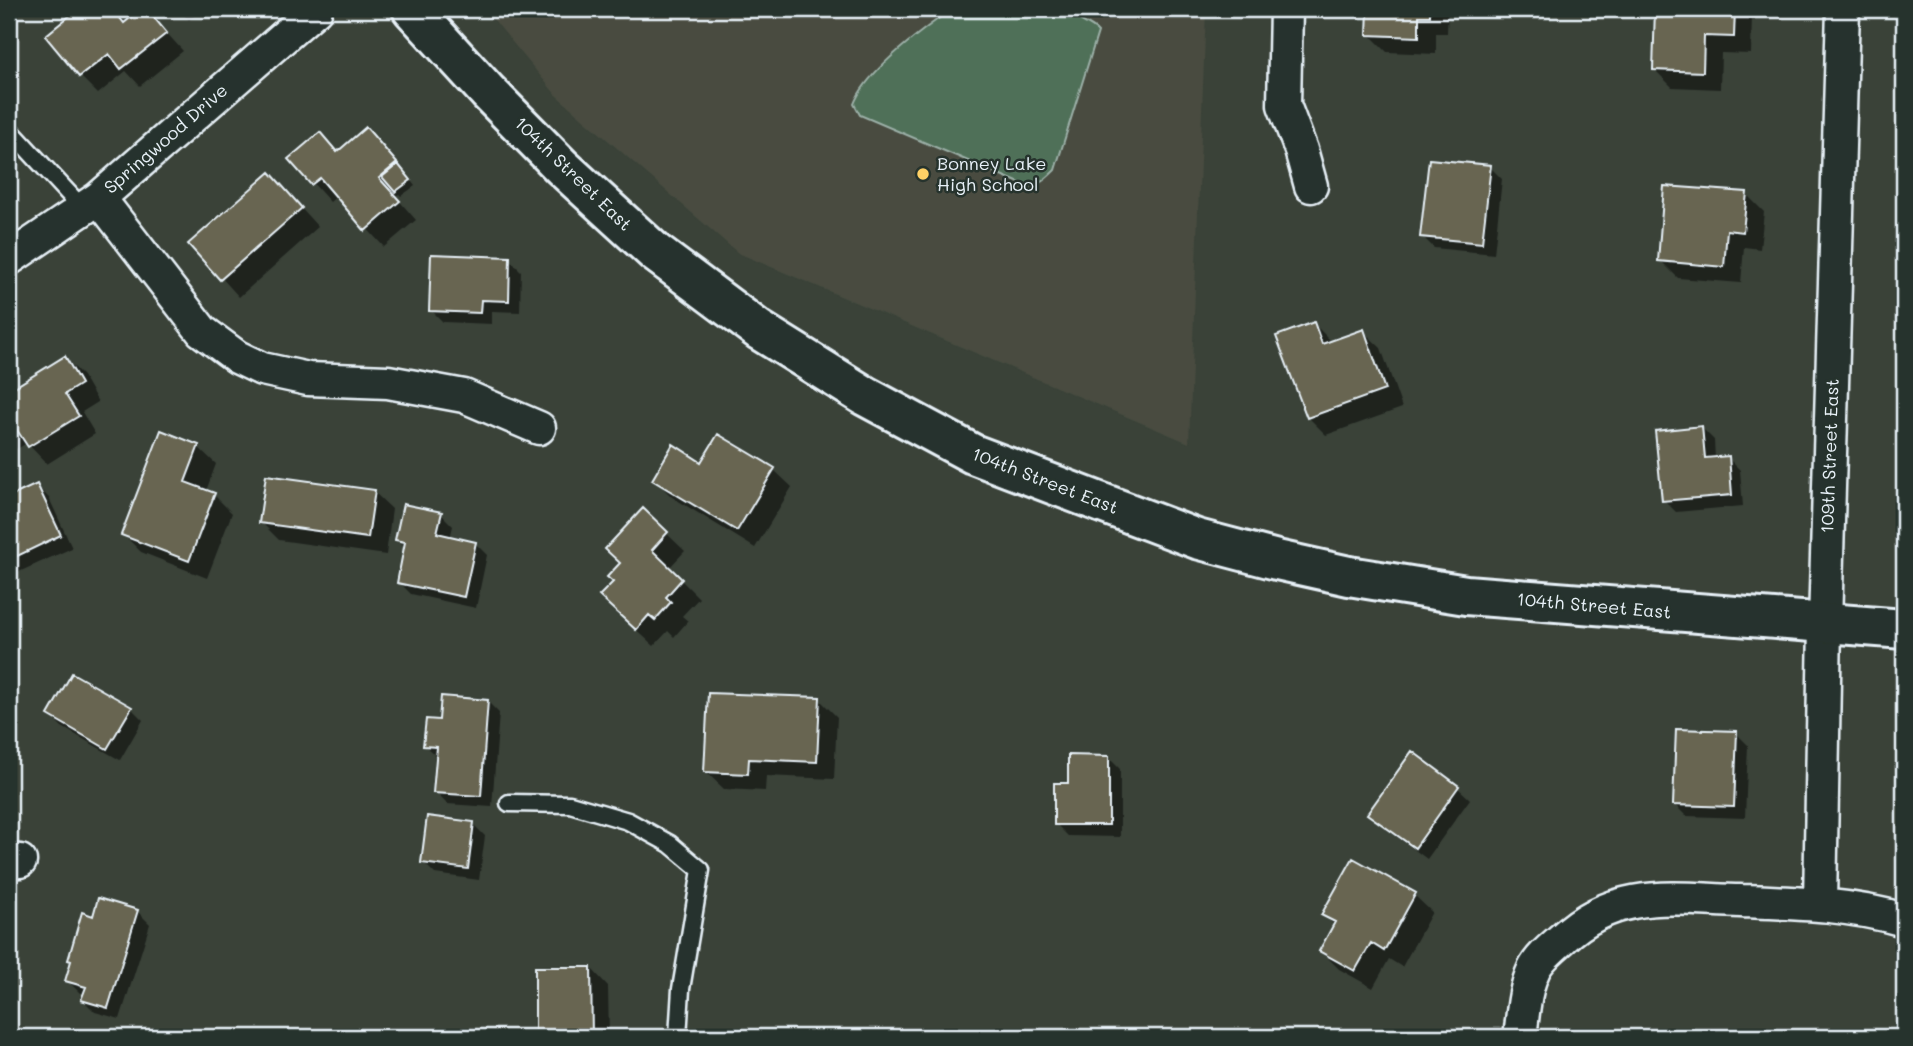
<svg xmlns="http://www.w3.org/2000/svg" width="1913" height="1046" viewBox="0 0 1913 1046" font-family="Mali,sans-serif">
<rect width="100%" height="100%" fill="#3a4238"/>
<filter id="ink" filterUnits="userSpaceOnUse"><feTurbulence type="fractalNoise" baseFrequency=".0143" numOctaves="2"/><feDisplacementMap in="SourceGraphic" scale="14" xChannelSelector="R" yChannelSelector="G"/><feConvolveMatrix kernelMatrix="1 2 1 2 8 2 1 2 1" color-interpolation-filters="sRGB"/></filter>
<g filter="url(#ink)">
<!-- built -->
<path fill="#484c40" d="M 485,9 L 1206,9 L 1189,443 L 738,253 L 557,96 Z"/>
<!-- green -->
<path fill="#506f58" stroke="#9cb0a8" stroke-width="2" d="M 952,9 L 1067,9 C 1077,23 1089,22 1098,32 L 1055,170 C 1044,181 1038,187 1022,184 L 860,115 L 854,104 C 867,70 922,30 952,9 Z"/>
<!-- shadow -->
<path fill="#0007" d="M 80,9 L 114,9 L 126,23 L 145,9 L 183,51 L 140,86 L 126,71 L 98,94 L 80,76 L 47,36 Z
M 177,9 L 203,9 L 189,20 Z
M 1370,9 L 1448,9 L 1447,33 L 1436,33 L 1436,54 L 1387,52 L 1369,34 Z
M 1657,9 L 1747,9 L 1752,14 L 1751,54 L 1721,53 L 1720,89 L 1672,87 L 1654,69 Z
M 366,129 L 384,147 L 415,186 L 401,196 L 399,194 L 395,196 L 416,220 L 384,247 L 337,196 L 330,202 L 291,159 L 320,134 L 338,153 Z
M 1490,167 L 1502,179 L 1494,254 L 1434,248 L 1422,236 Z
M 270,174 L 318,227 L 239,297 L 191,244 Z
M 1746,194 L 1764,212 L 1760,249 L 1744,247 L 1741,283 L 1678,278 L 1660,260 Z
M 509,259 L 521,271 L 520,312 L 492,311 L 492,324 L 443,322 L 431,310 Z
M 1314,324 L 1332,342 L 1363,331 L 1381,348 L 1402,408 L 1326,435 L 1308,417 Z
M 65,358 L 83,376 L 98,402 L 82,412 L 95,434 L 47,464 L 27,443 L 17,449 L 9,441 L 9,380 L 16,388 Z
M 1702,428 L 1714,440 L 1715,459 L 1728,458 L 1740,470 L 1743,506 L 1676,512 L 1664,500 Z
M 198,447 L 216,464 L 206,491 L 214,495 L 232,513 L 207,578 L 141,552 L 123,534 Z
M 702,464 L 774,470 L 792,487 L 755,548 L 672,497 L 654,479 Z
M 37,486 L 49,498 L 72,548 L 12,575 L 9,572 L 9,499 Z
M 374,492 L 392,509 L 386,555 L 279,540 L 261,522 Z
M 643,511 L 685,551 L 669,568 L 699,598 L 682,616 L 688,621 L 674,637 L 668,631 L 654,646 L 619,614 L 615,582 Z
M 441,514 L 453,526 L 450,538 L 475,543 L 487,555 L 476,608 L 411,594 L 399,582 L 406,548 L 397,539 Z
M 819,699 L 837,717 L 834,779 L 766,776 L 765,791 L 724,789 L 706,772 Z
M 487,701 L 499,713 L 492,807 L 447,804 L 435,792 L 438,758 L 425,746 L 441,722 Z
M 131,708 L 143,720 L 120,760 L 62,727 L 50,715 Z
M 1736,733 L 1748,745 L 1745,818 L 1686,816 L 1674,804 Z
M 1412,754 L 1458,788 L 1470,799 L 1427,859 L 1381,825 L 1369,813 Z
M 1108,757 L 1120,769 L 1120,837 L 1068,836 L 1056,824 L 1070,785 Z
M 473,824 L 485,836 L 479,880 L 435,874 L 423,862 Z
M 1414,895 L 1432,912 L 1402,967 L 1389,959 L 1373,988 L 1339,969 L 1321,951 L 1335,926 L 1323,914 Z
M 100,900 L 138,912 L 150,924 L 120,1019 L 95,1012 L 83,1000 L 85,994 L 79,992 L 67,980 Z
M 536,968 L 591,968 L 608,986 L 609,1037 L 537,1037 Z"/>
<!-- building -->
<path fill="#676551" stroke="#e8f1f8" stroke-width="2" d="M 78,9 L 113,9 L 124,23 L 141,9 L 147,9 L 167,33 L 121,69 L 109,54 L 79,77 L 45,36 Z
M 1368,9 L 1430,9 L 1430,16 L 1419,16 L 1419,37 L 1367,35 Z
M 1655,9 L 1735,9 L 1734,37 L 1704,36 L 1703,72 L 1653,70 Z
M 366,127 L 397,163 L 379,178 L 400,201 L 365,231 L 320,178 L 311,185 L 288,159 L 320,132 L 337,152 Z
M 1429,159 L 1491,165 L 1482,243 L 1420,237 Z
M 398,164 L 411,180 L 395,192 L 382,177 Z
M 270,172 L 302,208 L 220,280 L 188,244 Z
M 1664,186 L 1747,192 L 1743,232 L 1727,230 L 1724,267 L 1658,261 Z
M 431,254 L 510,257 L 509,301 L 481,300 L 480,313 L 429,311 Z
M 1314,322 L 1322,344 L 1364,329 L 1385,390 L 1307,418 L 1276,336 Z
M 65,356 L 81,384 L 65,394 L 79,416 L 28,447 L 13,424 L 9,426 L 9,380 L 13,388 Z
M 1702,426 L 1705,458 L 1729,456 L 1732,495 L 1662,501 L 1655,431 Z
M 161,430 L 199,445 L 185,482 L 215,493 L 189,561 L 121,535 Z
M 718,434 L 775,468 L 737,531 L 652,480 L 673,444 L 701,462 Z
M 266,475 L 375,490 L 368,538 L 259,523 Z
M 37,484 L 61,535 L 9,560 L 9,497 Z
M 403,504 L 442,512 L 437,533 L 476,542 L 464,597 L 397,583 L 405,542 L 395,540 Z
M 643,508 L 668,532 L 652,550 L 682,579 L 666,597 L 671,602 L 655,620 L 649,615 L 636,630 L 599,596 L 613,582 L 607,577 L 620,563 L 605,549 Z
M 72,673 L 132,707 L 107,749 L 48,715 Z
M 708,693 L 820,697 L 817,762 L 749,759 L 748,774 L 704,772 Z
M 441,696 L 488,700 L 481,796 L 433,793 L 437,747 L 423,746 L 426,719 L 439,720 Z
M 1676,729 L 1737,731 L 1734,807 L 1673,805 Z
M 1412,751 L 1459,786 L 1415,848 L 1367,814 Z
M 1068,755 L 1109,756 L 1109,825 L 1054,825 L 1054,783 L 1068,783 Z
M 427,816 L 474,822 L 468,869 L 421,863 Z
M 1353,858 L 1416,893 L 1384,951 L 1371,943 L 1355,971 L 1319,951 L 1335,922 L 1321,915 Z
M 98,898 L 138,910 L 108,1008 L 81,1000 L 86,987 L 65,981 L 71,961 L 68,960 L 82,912 L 93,916 Z
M 535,967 L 591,967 L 592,1037 L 535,1037 Z"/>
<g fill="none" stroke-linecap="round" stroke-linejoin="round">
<defs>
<path id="service" d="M 9,129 L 83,209
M 509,803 L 570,804 L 628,821 L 670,844 L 701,870 L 681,989 L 678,1037"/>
<path id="minor" d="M 1286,9 L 1284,105 L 1301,150 L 1311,186
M 99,198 L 202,331 L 237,357 L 262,369 L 308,379 L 388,382 L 464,396 L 539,428
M 9,259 L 99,198 L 316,9
M 9,860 L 20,861
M 1820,904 L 1825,624 L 1843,9
M 1520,1037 C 1523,1015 1524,990 1534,969 C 1540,957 1553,947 1563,938 C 1616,888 1673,899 1740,901 C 1796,903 1850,904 1904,920"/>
<path id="tertiary" d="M 412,9 L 488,92 L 562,167 L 656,253 L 759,330 L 865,396 L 973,454 L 1197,539 L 1277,560 L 1349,576 L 1466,595 L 1904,629"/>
</defs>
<!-- service casing -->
<use href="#service" stroke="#e8f1f8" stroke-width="21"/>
<!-- minor casing -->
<use href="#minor" stroke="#e8f1f8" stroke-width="37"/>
<!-- tertiary casing -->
<use href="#tertiary" stroke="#e8f1f8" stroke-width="44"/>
<!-- service -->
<use href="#service" stroke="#26332d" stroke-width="16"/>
<!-- minor -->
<use href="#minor" stroke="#26332d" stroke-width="32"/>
<!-- tertiary -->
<use href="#tertiary" stroke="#26332d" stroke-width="38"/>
</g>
</g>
<!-- markers -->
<circle fill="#ffd166" stroke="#26332d" stroke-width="2.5" cx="923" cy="174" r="7"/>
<g text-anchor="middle" stroke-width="5" stroke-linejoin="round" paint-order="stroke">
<!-- street labels -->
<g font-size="18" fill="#e8f1f8" stroke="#26332d">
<text transform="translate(166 139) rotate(-41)" y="6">Springwood Drive</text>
<text transform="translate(573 174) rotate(44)" y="6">104th Street East</text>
<text transform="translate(1830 456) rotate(-88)" y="6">109th Street East</text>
<text transform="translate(1045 481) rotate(21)" y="6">104th Street East</text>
<text transform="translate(1594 606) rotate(5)" y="6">104th Street East</text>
</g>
<!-- poi labels -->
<g font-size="18" fill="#e8f1f8" stroke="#26332d" text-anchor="start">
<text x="937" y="170">Bonney Lake<tspan x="937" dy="21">High School</tspan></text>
</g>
</g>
<!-- margin -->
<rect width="1913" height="1046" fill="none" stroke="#26332d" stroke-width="35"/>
<rect x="18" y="18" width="1878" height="1011" fill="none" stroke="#e8f1f8" stroke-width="2.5" filter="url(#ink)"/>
</svg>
